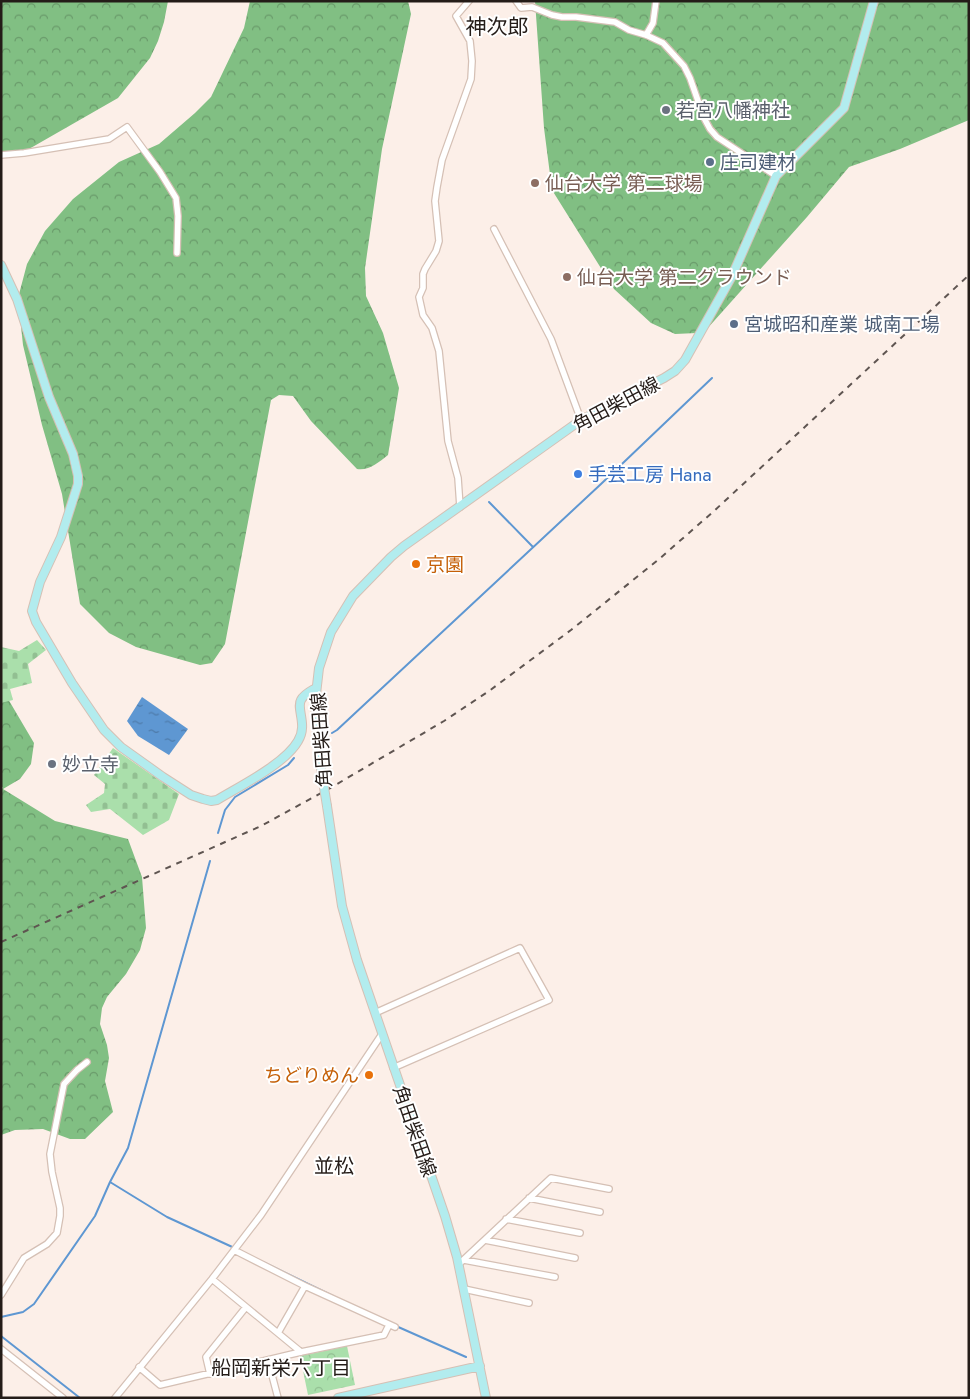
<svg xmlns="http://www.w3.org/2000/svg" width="970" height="1399" viewBox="0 0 970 1399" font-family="Jost,'Noto Sans JP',sans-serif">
<defs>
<pattern id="forest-crowns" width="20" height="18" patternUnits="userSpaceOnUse" patternTransform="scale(1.25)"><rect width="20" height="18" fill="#81bf83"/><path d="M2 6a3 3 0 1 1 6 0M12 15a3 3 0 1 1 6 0" fill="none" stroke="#699a6a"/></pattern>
<pattern id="cemetery-stones" width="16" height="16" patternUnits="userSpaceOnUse" patternTransform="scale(1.25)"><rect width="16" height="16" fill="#aadfab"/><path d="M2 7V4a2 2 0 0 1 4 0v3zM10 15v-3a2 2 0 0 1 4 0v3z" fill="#92bf92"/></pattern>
<pattern id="park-crowns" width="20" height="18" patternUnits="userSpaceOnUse" patternTransform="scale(1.25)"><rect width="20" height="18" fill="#aadfab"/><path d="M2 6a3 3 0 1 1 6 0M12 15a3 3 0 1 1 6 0" fill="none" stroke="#92bf92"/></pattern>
<pattern id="water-ripples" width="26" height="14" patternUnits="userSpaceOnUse" patternTransform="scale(1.25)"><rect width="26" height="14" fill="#5e97d2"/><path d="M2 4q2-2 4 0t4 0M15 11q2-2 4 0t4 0" fill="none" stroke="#4d7aa9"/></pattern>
</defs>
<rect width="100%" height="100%" fill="#fcefe8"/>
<!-- forest -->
<path fill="url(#forest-crowns)" d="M 1,1 L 168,1 L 164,22 L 158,41 L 150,58 L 118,98 L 15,157 L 1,154 Z
M 250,1 L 408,1 L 411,14 L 382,149 L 365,268 L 366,296 L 383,333 L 399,388 L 388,455 C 379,462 369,471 357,469 L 311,421 L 293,396 L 279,395 L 271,400 L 225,644 L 212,663 L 200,665 L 136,647 L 109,633 L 80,604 L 62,494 L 42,425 L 23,345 L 18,298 L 27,264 L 45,231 L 73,199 L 119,162 L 159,144 L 195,113 L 211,97 L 244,28 Z
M 535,1 L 969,1 L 969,120 L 900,149 L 849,167 L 807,217 L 706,330 L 697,333 L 675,334 L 651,323 L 614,289 L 552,190 L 544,128 Z
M 1,687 L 34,743 L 31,764 L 20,779 L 3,789 L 55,821 L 128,839 L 142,877 L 146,928 L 140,950 L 126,974 L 107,997 L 102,1008 L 100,1024 L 107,1045 L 109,1058 L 105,1081 L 113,1112 L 85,1139 L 70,1139 L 43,1129 L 15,1130 L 1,1135 L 1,789 L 3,788 L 1,786 Z"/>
<!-- cemetery -->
<path fill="url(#cemetery-stones)" d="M 37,640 L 46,650 L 28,664 L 32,683 L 10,689 L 13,700 L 1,703 L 1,647 L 19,651 Z
M 113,748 L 179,794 L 169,820 L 143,835 L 110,809 L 91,812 L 86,805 L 104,793 L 105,784 L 94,775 Z"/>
<!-- park -->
<path fill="url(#park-crowns)" d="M 347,1346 L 355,1385 L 308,1395 L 300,1356 Z"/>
<!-- water -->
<path fill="url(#water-ripples)" d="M 142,697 L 188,729 L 169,755 L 138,736 L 127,721 Z"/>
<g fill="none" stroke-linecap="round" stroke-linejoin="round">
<!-- stream -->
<path stroke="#5e97d2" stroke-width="2" d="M 489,502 L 533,547
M 332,733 L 337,730 L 601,484 L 712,378
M 218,833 L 225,810 L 235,797 L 288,765 L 294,758
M 210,861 L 128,1148 L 110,1182 L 167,1217 L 241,1251
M 263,1262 L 333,1296
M 1,1317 L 23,1312 L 34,1304 L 95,1216 L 110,1182
M 396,1326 L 466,1357
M 1,1336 L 80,1398"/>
<defs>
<path id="street" d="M 516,1 L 521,8 L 532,7 L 552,15 L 562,17 L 576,17 L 615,22 L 629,30 L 646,35 L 663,43 L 684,66 L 690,78 L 704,118 L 710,129 L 717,137 L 776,176
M 646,35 L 653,23 L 656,1
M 1,155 L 24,153 L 109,139 L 127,127 L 160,172 L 176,198 L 178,216 L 177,253
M 494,229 L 551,339 L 581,420
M 460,507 L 458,478 L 448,441 L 439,351 L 432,328 L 423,315 L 419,297 L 423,288 L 423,274 L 425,269 L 436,251 L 439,241 L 435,201 L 437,187 L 442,160 L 471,79 L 472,61 L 470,41 L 456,16 L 469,1
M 375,1013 L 520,948 L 549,1000 L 393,1068
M 529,1198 L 600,1212
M 506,1219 L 580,1233
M 485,1240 L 575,1258
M 234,1250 L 305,1286 L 395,1327
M 464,1260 L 555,1277
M 459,1264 L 551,1178 L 609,1189
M 212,1279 L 301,1352
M 464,1289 L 529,1303
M 1,1295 L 24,1258 L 47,1244 L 57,1233 L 60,1216 L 60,1208 L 52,1172 L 50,1154 L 64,1084 L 77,1070 L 87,1062
M 278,1333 L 305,1286
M 1,1349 L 63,1398
M 268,1360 L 278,1398
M 139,1367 L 160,1385 L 301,1352 L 384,1335 L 389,1325
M 210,1374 L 206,1357 L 246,1307
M 115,1398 L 212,1279 L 261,1215 L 382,1034"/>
<path id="secondary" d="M 1,265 L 17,299 L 49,397 L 73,454 L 78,476 L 78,484 L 61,537 L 40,582 L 32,611 L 36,622 L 72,683 L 104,730 L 121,747 L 163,777 L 191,795 L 203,799 L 211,801 L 217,800 C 240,786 285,764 298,741 C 308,725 296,709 301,700 C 304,694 311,691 316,688
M 320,763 L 315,703 L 319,668 L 331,632 L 353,596 L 391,557 L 404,546 L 581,420 L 664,378 L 675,371 L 685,360 L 732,276 L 776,176 L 844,108 L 874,1
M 327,806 L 342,906 L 357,960 L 445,1216 L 457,1257 L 486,1398
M 338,1398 L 480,1366"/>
</defs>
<!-- street casing -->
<use href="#street" stroke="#d5c0b5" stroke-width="8"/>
<!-- secondary casing -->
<use href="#secondary" stroke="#d5c0b5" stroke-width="10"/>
<!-- street -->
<use href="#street" stroke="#fff" stroke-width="5.5"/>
<!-- secondary -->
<use href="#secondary" stroke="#b2ecee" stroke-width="8"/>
<!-- rail -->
<path stroke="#5f5551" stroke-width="2" stroke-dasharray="6 6" stroke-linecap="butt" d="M 1,942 L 261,826 L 332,787 L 444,721 L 489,691 L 571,630 L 658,560 L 714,511 L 969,275"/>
<defs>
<path id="secondary-bridge" d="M 320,763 L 327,806"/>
</defs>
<!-- secondary-bridge casing -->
<use href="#secondary-bridge" stroke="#d5c0b5" stroke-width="10" stroke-linecap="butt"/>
<!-- secondary-bridge -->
<use href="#secondary-bridge" stroke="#b2ecee" stroke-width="8"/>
</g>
<!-- markers -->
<g fill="#6b7280" stroke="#fff" stroke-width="2">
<circle cx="666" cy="110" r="5"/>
<circle cx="52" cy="764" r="5"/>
</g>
<g fill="#5c6f8a" stroke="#fff" stroke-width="2">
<circle cx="710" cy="162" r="5"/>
<circle cx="734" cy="324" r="5"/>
</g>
<g fill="#8d6e63" stroke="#fff" stroke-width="2">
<circle cx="535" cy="183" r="5"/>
<circle cx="567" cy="277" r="5"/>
</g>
<circle fill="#3f7fe0" stroke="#fff" stroke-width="2" cx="578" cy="474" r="5"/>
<g fill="#e8710a" stroke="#fff" stroke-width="2">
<circle cx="416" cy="564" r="5"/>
<circle cx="369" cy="1075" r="5"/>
</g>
<g text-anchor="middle" stroke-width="4" stroke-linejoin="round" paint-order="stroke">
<!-- worship labels -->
<g font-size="19" fill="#5b616d" stroke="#fff" text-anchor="start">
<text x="676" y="117">若宮八幡神社</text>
<text x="62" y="771">妙立寺</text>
</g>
<!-- service labels -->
<g font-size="19" fill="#4e5e75" stroke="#fff" text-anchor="start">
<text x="720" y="169">庄司建材</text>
<text x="744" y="331">宮城昭和産業 城南工場</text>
</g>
<!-- education labels -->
<g font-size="19" fill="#785e54" stroke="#fff" text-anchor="start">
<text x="545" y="190">仙台大学 第二球場</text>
<text x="577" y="284">仙台大学 第二グラウンド</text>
</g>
<!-- street labels -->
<g font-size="19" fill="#241c18" stroke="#fff">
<text transform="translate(616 404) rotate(-28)" y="7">角田柴田線</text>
<text transform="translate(321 740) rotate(-94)" y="7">角田柴田線</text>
<text transform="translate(415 1131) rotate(71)" y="7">角田柴田線</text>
</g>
<!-- shop labels -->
<g font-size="19" fill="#366cbe" stroke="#fff" text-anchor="start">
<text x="588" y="481">手芸工房 Hana</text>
</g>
<!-- food labels -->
<g font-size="19" fill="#c56008" stroke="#fff" text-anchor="start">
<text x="426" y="571">京園</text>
<text x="359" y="1082" text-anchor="end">ちどりめん</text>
</g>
<!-- neighbourhood labels -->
<g font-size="20" fill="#241c18" stroke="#fff">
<text x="334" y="1173">並松</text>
<text x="281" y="1375">船岡新栄六丁目</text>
</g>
<!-- quarter labels -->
<g font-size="21" fill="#241c18" stroke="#fff">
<text x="497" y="34">神次郎</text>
</g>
</g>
<!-- border -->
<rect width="970" height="1399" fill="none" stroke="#241c18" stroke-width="5"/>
</svg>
